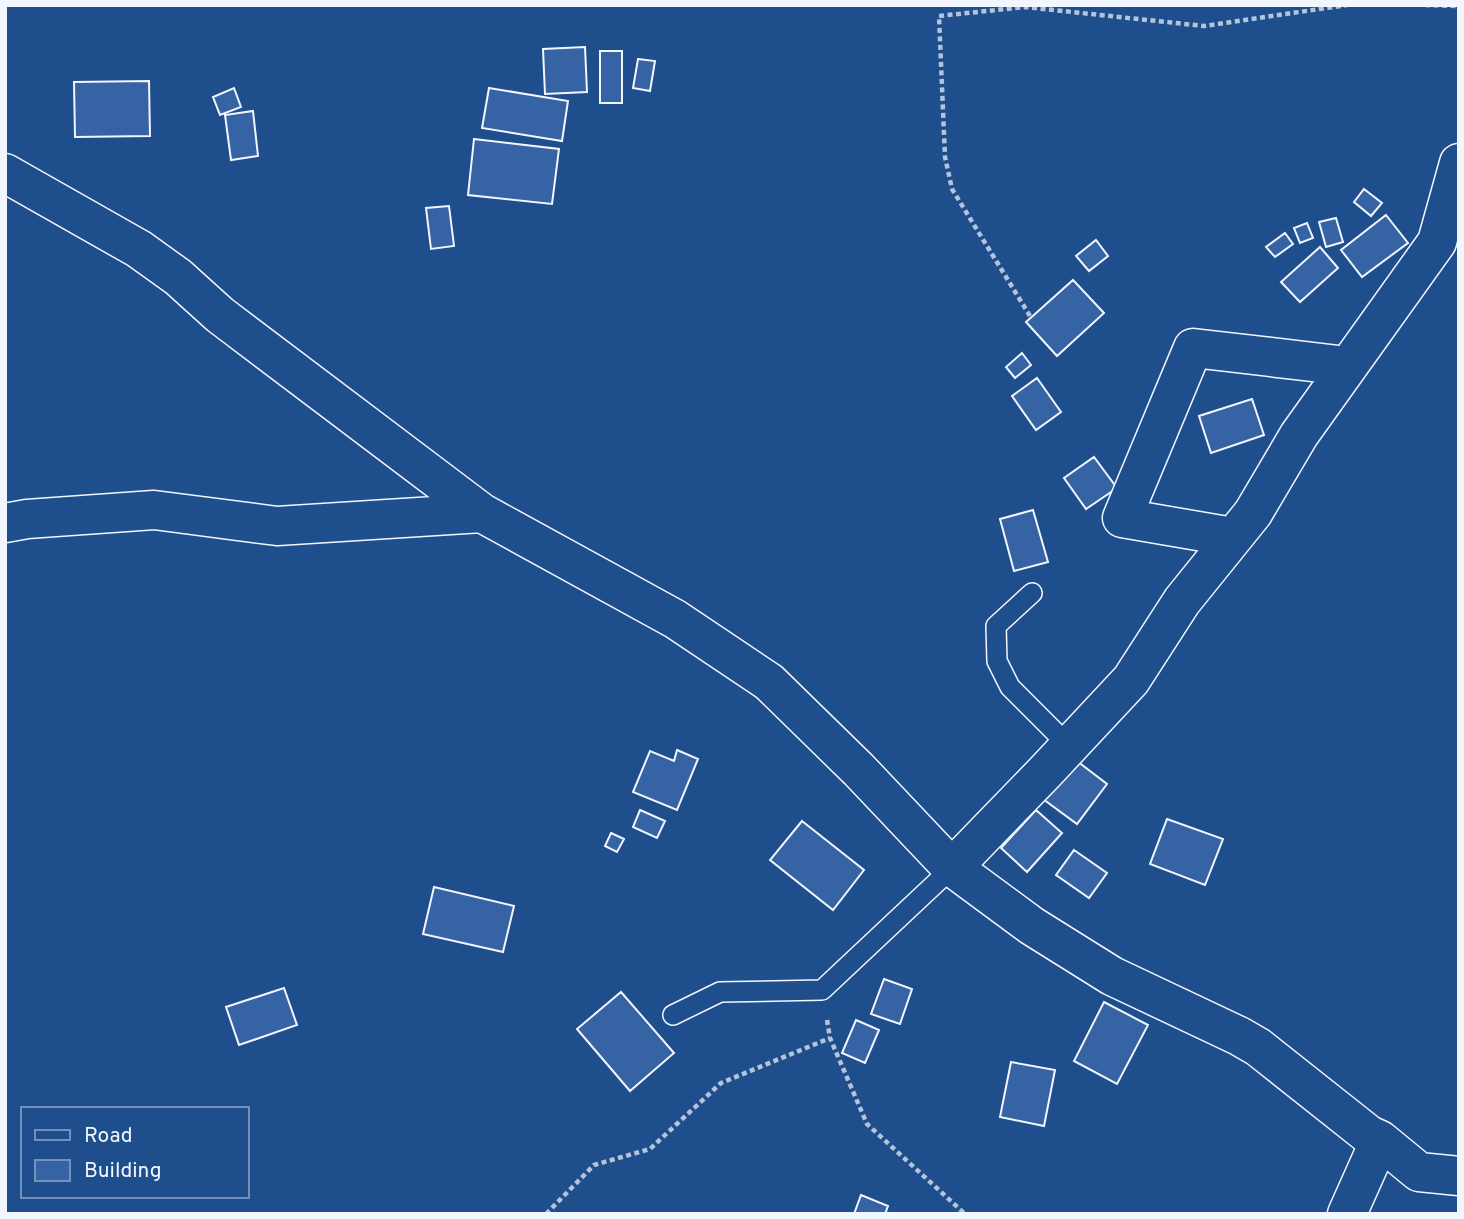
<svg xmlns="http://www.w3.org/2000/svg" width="1464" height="1219" viewBox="0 0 1464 1219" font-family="Overpass,sans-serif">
<rect width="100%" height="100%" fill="#1f4e8c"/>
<!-- building -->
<path fill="#3563a3" stroke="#f2f6ff" stroke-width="2" d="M 585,47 L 587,92 L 545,94 L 543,49 Z
M 600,51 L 622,51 L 622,103 L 600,103 Z
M 638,59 L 655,61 L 650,91 L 633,88 Z
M 149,81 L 150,136 L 75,137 L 74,82 Z
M 234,88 L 241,107 L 220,115 L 213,97 Z
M 489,88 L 568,101 L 562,141 L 482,128 Z
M 253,111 L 258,156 L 231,160 L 225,115 Z
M 474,139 L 559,149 L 552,204 L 468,195 Z
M 1364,189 L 1382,203 L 1371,216 L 1354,202 Z
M 449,206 L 454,246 L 431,249 L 426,208 Z
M 1386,215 L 1408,243 L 1362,277 L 1341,250 Z
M 1336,218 L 1343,242 L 1326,247 L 1319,222 Z
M 1307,223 L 1313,238 L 1300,243 L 1294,228 Z
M 1285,233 L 1293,244 L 1275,257 L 1266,247 Z
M 1096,240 L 1108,256 L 1089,271 L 1076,256 Z
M 1320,247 L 1338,268 L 1300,302 L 1281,282 Z
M 1073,280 L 1104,313 L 1057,356 L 1026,322 Z
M 1022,353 L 1031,365 L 1015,378 L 1006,367 Z
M 1037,378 L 1061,412 L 1036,430 L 1012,396 Z
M 1252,399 L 1264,435 L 1211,453 L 1199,416 Z
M 1094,457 L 1117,488 L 1086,509 L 1064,478 Z
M 1033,510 L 1048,562 L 1014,571 L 1000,519 Z
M 677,750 L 698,759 L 677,810 L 633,792 L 650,751 L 674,761 Z
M 1073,758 L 1107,784 L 1077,824 L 1043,799 Z
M 640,810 L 665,821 L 657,838 L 633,827 Z
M 1036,810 L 1062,833 L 1027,872 L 1001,848 Z
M 1167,819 L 1223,839 L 1205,885 L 1150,864 Z
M 802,821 L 864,870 L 833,910 L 770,860 Z
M 611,833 L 624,839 L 617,852 L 605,846 Z
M 1074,850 L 1107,873 L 1089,898 L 1056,875 Z
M 434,887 L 514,906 L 503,952 L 423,934 Z
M 884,979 L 912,989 L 900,1024 L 871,1014 Z
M 284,988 L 297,1025 L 239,1045 L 226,1007 Z
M 621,992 L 674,1053 L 630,1091 L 577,1029 Z
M 1104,1002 L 1148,1025 L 1117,1084 L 1074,1061 Z
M 856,1020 L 879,1030 L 865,1063 L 842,1053 Z
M 1011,1062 L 1055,1070 L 1044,1126 L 1000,1117 Z
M 861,1195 L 888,1206 L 885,1214 L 854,1214 Z"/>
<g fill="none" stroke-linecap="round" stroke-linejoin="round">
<defs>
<path id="service" d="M 1032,593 L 996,626 L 997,661 L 1010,687 L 1069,746
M 673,1015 L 720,992 L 822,990 L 953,867"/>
<path id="minor" d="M 5,173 L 139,249 L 178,277 L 220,315 L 482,513 L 675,619 L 769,682 L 859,770 L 948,864 L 1032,926 L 1112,976 L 1239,1036 L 1258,1047 L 1369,1135 L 1380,1140 L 1419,1172 L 1459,1176
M 5,523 L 27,519 L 154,510 L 277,526 L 482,513
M 1233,537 L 1122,518 L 1193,348 L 1347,366
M 953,867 L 1046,771 L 1131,680 L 1182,601 L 1253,513 L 1299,435 L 1437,242 L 1459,163
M 1347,1214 L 1380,1140"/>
</defs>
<!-- service casing -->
<use href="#service" stroke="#f2f6ff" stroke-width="22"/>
<!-- minor casing -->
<use href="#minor" stroke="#f2f6ff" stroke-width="41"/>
<!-- path -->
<path stroke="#b3c4dc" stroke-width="4.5" stroke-dasharray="5 3.5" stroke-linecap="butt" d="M 1425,5 L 1459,6
M 1030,316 L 952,189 L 945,157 L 939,16 L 1025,7 L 1204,26 L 1347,5
M 827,1020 L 830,1038 L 867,1124 L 965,1214
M 546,1214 L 594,1165 L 650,1149 L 721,1083 L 830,1038"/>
<!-- service -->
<use href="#service" stroke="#1f4e8c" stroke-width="19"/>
<!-- minor -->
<use href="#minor" stroke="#1f4e8c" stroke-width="38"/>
</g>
<!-- border -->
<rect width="1464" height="1219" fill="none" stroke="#f2f6ff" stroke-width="14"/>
<!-- legend -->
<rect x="21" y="1107" width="228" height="91" fill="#1f4e8c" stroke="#7391ba" stroke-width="2"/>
<rect x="35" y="1130" width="35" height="10" fill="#1f4e8c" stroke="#7391ba" stroke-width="2"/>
<text x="84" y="1142" font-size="21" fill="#f2f6ff">Road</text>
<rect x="35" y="1160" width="35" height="21" fill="#3563a3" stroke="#7391ba" stroke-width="2"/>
<text x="84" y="1177" font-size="21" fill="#f2f6ff">Building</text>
</svg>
